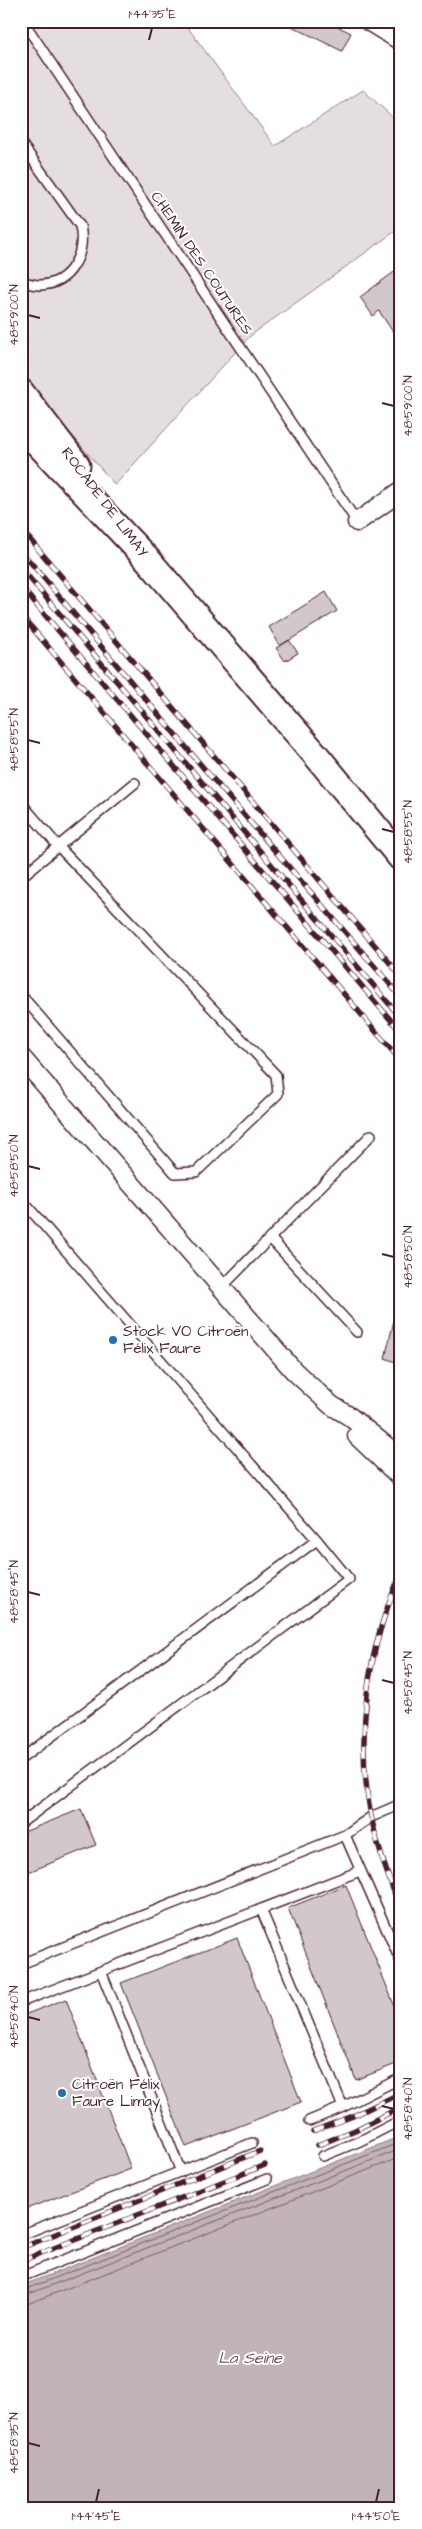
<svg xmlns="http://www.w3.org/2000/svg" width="422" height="2529" viewBox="0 0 422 2529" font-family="'Architects Daughter',sans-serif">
<rect width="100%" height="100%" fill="#fff"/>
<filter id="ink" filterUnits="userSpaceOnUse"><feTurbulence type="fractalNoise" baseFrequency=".02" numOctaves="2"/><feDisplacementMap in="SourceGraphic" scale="10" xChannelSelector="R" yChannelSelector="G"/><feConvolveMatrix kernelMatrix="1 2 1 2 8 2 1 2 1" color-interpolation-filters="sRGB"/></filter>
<g filter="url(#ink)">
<!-- green -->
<path fill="#e5dee0" stroke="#987e86" d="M 21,21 L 183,21 L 275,146 L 363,90 L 401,125 L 401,227 L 250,336 L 115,485 L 21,376 Z"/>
<!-- water -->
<path fill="#c1b3b6" stroke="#91787e" d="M 401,2136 L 401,2508 L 21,2508 L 21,2286 Z"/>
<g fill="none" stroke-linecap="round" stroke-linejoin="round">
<!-- shore -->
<path stroke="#7a5a63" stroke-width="1" d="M 21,2291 L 401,2142
M 21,2297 L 401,2149
M 21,2305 L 30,2303 L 401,2157"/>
</g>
<!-- building -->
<path fill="#d2c7cb" stroke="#4a1f2b" d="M 281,21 L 327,21 L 351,33 L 342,51 Z
M 401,267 L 401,344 L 379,311 L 373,316 L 360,297 Z
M 326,592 L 337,611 L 280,646 L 269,627 Z
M 289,640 L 298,653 L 285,661 L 276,648 Z
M 395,1316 L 401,1316 L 401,1364 L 385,1358 Z
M 81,1809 L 96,1845 L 21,1875 L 21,1833 Z
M 346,1885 L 401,2022 L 401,2062 L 356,2080 L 288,1908 Z
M 237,1938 L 301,2102 L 186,2147 L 121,1983 Z
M 66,1999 L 131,2169 L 21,2211 L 21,2016 Z"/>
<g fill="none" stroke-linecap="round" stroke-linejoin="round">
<defs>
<path id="lane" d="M 23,21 L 357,522
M 21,143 L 80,226 C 86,253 71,284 40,285 C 34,285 27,283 21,281
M 21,803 L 58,846 L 276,1075 L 278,1094 L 196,1172 L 175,1173 L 21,995
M 21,877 L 135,783
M 21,1199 L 317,1540
M 270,1238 L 357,1332
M 221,1288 L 371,1135
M 21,1759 L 317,1540 L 349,1579 L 21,1823
M 345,1835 L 401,1962
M 261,1909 L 343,2107
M 21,1964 L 345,1835 L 371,1817 L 401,1804
M 101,1971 L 181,2172
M 21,2002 L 360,1871
M 309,2121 L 343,2107 L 401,2078
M 323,2156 L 360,2141 L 401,2120
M 21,2235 L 252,2143
M 21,2277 L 267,2179"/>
<path id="street" d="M 368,21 L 401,41
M 357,522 L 401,491
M 21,1057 L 294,1371 L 331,1405 L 349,1416 L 401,1458
M 357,1436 L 401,1478"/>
<path id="secondary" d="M 21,392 L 77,465
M 21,426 L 149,561 L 315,754 L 401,858"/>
</defs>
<!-- lane casing -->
<use href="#lane" stroke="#4a1f2b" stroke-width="12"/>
<!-- street casing -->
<use href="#street" stroke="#4a1f2b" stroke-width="21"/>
<!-- secondary casing -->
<use href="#secondary" stroke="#4a1f2b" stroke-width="29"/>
<!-- lane -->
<use href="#lane" stroke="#fff" stroke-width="9"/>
<!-- street -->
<use href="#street" stroke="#fff" stroke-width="18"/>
<!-- secondary -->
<use href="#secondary" stroke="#fff" stroke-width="25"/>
<defs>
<path id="rail" d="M 21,529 L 401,976
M 21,551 L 201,765 L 401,997
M 21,568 L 401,1018
M 21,587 L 401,1032
M 21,615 L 401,1061
M 401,1574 C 367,1648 355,1736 371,1816 C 378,1849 389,1880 401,1910
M 313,2131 L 353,2116 L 401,2093
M 318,2145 L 355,2130 L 401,2107
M 21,2248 L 260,2151
M 21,2261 L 265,2165"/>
</defs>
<!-- rail casing -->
<use href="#rail" stroke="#4a1f2b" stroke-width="5.5"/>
<!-- rail -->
<use href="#rail" stroke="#fff" stroke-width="4" stroke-dasharray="11" stroke-linecap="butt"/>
</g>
</g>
<!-- ticks -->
<path fill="none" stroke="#4a1f2b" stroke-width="2" d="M 149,40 L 152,28M 28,315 L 40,318M 382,403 L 394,406M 28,740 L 40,743M 382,829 L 394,832M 28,1166 L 40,1169M 382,1254 L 394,1257M 28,1592 L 40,1595M 382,1680 L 394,1683M 28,2017 L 40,2020M 382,2106 L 394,2109M 28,2443 L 40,2446M 96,2502 L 99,2489M 376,2502 L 379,2489"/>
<!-- markers -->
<g fill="#1f6fb2" stroke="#fff" stroke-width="2">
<circle cx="113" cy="1340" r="5"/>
<circle cx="62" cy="2093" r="5"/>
</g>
<g text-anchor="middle" stroke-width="4" stroke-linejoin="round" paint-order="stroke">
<!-- street labels -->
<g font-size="15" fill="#4a1f2b" stroke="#fff">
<text transform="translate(202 263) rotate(56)" y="5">CHEMIN DES COUTURES</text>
<text transform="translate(105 502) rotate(53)" y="5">ROCADE DE LIMAY</text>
</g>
<!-- poi labels -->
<g font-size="15" fill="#4a1f2b" stroke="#fff" text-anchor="start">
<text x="123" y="1336">Stock VO Citroën<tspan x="123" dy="17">Félix Faure</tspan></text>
<text x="72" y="2089">Citroën Félix<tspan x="72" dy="17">Faure Limay</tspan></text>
</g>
<!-- water labels -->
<g font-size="16" font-style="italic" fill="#74535c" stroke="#fff">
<text x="250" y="2363">La Seine</text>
</g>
</g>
<!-- margin -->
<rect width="422" height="2529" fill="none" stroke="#fff" stroke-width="55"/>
<rect x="28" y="28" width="366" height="2474" fill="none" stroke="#4a1f2b" stroke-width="2"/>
<g font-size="12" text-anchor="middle" fill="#4a1f2b">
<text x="152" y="18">1°44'35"E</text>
<text transform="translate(14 315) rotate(-90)" y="4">48°59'00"N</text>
<text transform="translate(408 406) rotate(-90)" y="4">48°59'00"N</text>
<text transform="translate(14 740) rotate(-90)" y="4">48°58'55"N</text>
<text transform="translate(408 832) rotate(-90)" y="4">48°58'55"N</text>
<text transform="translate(14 1166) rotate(-90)" y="4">48°58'50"N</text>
<text transform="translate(408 1257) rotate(-90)" y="4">48°58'50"N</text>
<text transform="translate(14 1592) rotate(-90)" y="4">48°58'45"N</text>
<text transform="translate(408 1683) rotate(-90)" y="4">48°58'45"N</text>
<text transform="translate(14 2017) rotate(-90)" y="4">48°58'40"N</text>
<text transform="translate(408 2109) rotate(-90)" y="4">48°58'40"N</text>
<text transform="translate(14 2443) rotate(-90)" y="4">48°58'35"N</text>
<text x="96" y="2520">1°44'45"E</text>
<text x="376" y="2520">1°44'50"E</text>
</g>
</svg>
